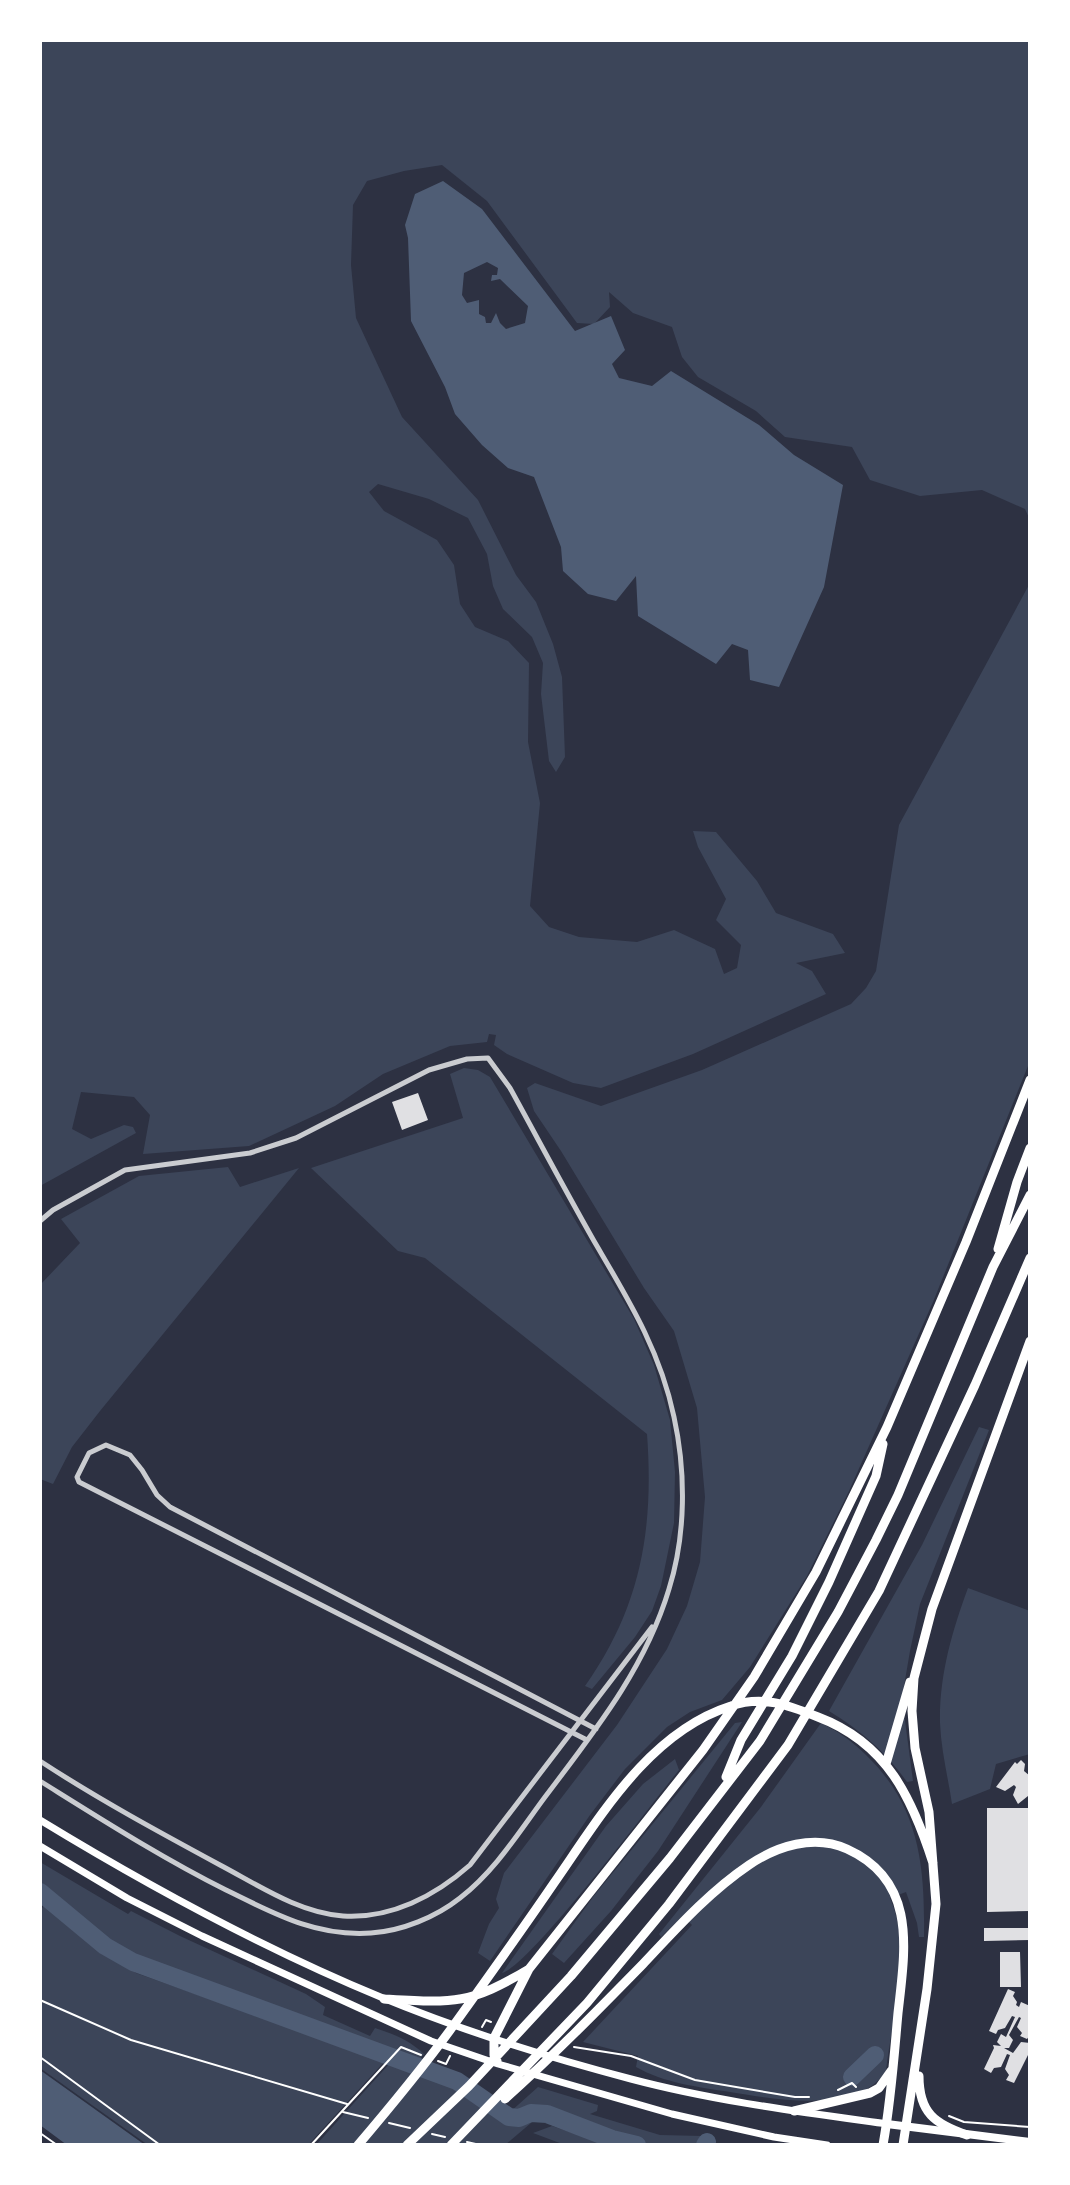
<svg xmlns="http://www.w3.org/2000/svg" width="1070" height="2185" viewBox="0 0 1070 2185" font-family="Lato,sans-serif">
<rect width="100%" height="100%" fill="#2d3142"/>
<!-- green -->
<path fill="#3c4559" d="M 40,40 L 1030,40 L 1030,520 L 1025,509 L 982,490 L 920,496 L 870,480 L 852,447 L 785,437 L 756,411 L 698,377 L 682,357 L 672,327 L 633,313 L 609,292 L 610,307 L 594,324 L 577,323 L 487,201 L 442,165 L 404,171 L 367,181 L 353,205 L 351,265 L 356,318 L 402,417 L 478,500 L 516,575 L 536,602 L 553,644 L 562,677 L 565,757 L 556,772 L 549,761 L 541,694 L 543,663 L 532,637 L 503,609 L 493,586 L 487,554 L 468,518 L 429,499 L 378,484 L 369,492 L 384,511 L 437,540 L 454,565 L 460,604 L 475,627 L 508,641 L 529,663 L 528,742 L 540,803 L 530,906 L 549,927 L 579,937 L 637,942 L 674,930 L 715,949 L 724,974 L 737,968 L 741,945 L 716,920 L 726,899 L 698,847 L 693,831 L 716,832 L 757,881 L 776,913 L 833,934 L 845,953 L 796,963 L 812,971 L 826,994 L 693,1054 L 601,1088 L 573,1083 L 507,1054 L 494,1045 L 496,1035 L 489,1034 L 487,1042 L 450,1046 L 383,1074 L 335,1106 L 249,1146 L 143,1154 L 150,1115 L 134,1097 L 81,1092 L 72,1129 L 91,1139 L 124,1125 L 133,1127 L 136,1133 L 40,1186 Z
M 1030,583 L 1030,1061 L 933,1302 L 849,1491 L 807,1576 L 750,1667 L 722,1700 L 690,1712 L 667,1727 L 625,1769 L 590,1815 L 490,1961 L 478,1953 L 489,1924 L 499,1908 L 496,1899 L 504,1873 L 617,1725 L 667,1649 L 687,1606 L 700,1562 L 705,1497 L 697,1408 L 674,1331 L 644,1288 L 561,1151 L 534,1111 L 527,1088 L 535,1083 L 601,1106 L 702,1070 L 851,1004 L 866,988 L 876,971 L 899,825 Z
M 464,1068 L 478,1070 L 490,1077 L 634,1319 L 654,1365 L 670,1420 L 675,1472 L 674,1523 L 661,1586 L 652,1611 L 635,1637 L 592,1689 L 585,1686 C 641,1607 654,1529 647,1434 L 425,1258 L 398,1251 L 311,1168 L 463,1118 L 450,1074 Z
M 228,1167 L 240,1187 L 299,1168 L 100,1411 L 72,1447 L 53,1484 L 40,1479 L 40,1285 L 80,1243 L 61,1219 L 139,1176 Z
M 979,1427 L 989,1430 L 920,1604 L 910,1651 L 902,1698 L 913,1781 L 907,1782 C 885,1751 861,1731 829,1711 L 922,1545 Z
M 968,1588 L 1030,1611 L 1030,1754 L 996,1764 L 990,1789 L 952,1804 C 948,1777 941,1750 940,1723 C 939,1676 952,1631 968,1588 Z
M 742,1722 L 658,1851 L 611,1911 L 564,1963 L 552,1954 L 593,1897 L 735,1723 Z
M 821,1723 C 838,1731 853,1742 866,1755 C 920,1807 925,1866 924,1937 L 919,1937 L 917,1923 L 906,1892 L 890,1898 C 913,1950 892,2016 886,2071 C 858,2115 774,2099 730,2092 C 698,2087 664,2083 636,2067 L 638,2056 L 583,2042 L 692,1925 L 683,1916 L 661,1937 L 659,1934 L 761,1807 Z
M 675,1759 L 679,1770 C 652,1803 530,1966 502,1973 L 606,1826 L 643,1784 Z
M 40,1862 L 128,1914 L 131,1911 L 180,1936 L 306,1994 L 325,2007 L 323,2015 L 370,2036 L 375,2028 C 394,2034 409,2040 424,2054 L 417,2063 L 134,1958 L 107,1943 L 40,1885 Z
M 40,1897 L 46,1902 L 45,1905 L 100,1952 L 136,1973 L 385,2061 L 308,2145 L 148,2145 L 40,2068 L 40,1912 L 44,1905 L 40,1901 Z
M 390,2063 C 410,2070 431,2076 450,2085 C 480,2099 493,2132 531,2123 L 505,2145 L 316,2145 Z
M 538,2087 L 598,2105 L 597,2111 L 590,2114 L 660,2135 L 703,2136 L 696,2145 L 651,2145 L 613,2135 L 537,2108 L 509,2113 Z
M 552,2126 L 608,2145 L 565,2145 L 533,2133 Z"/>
<!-- water -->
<path fill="#4f5d75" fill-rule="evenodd" d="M 443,181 L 482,209 L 575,331 L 611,316 L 625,350 L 612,364 L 619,378 L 652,386 L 671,371 L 759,425 L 794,455 L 843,485 L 824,587 L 779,687 L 750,680 L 748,650 L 732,644 L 716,664 L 638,616 L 636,576 L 616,601 L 588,594 L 563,571 L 561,547 L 534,477 L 508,468 L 482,445 L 455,414 L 445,387 L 411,321 L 408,238 L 405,225 L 415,194 ZM 487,262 L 498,268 L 497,275 L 492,275 L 491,281 L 500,279 L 528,306 L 525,323 L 506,329 L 500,323 L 496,313 L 491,323 L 486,323 L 485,317 L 479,314 L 479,300 L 467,303 L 462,295 L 464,273 Z
M 40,2070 L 145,2145 L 67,2145 L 40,2125 Z"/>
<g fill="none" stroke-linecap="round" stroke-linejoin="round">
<!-- river -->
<path stroke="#4f5d75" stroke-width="18" d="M 40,1892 L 105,1946 L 133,1962 L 457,2081 L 509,2117 L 519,2118 L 531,2113 L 547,2114 L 612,2139 L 637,2145
M 852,2077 L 875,2055
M 705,2145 L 707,2142"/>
</g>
<!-- building -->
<path fill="#e0e0e3" d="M 418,1093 L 428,1120 L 402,1130 L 392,1102 Z
M 1021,1760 L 1025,1764 L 1024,1771 L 1030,1776 L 1030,1791 L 1028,1796 L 1018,1804 L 1013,1795 L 1016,1787 L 1014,1785 L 1005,1791 L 996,1787 L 1015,1762 L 1017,1764 Z
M 987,1808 L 1030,1808 L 1030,1911 L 987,1912 Z
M 984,1928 L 1030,1928 L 1030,1940 L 984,1941 Z
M 1000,1952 L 1020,1952 L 1021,1987 L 1000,1987 Z
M 1008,1989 L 1015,1992 L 1013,1996 L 1017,2002 L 1016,2005 L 1019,2007 L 1021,2002 L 1030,2006 L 1030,2035 L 1027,2039 L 1020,2036 L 1022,2033 L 1017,2027 L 1021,2018 L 1019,2017 L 1009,2035 L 1013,2040 L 1009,2048 L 1004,2048 L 1013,2053 L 1021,2042 L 1030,2043 L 1030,2051 L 1014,2083 L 1006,2080 L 1009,2075 L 1005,2069 L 1010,2055 L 1007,2054 L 1001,2067 L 994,2068 L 991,2073 L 984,2069 L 994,2048 L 993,2045 L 1001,2046 L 997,2042 L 1001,2034 L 1006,2037 L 1015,2017 L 1012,2016 L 1005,2028 L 998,2030 L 996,2034 L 989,2031 Z"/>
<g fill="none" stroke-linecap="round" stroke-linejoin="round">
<!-- path -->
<path stroke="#fff" stroke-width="2" d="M 40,2000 L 131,2040 L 347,2104
M 482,2027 L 486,2020 L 491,2022
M 574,2047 L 631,2056 L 695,2080 L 795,2097 L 809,2097
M 40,2057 L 160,2145
M 438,2061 L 446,2064 L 450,2056
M 838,2090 L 852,2083 L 856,2087
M 343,2112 L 368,2118
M 949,2116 L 964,2122 L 1030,2127
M 389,2123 L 410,2128
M 40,2133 L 57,2145
M 432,2134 L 445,2137
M 467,2142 L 480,2145
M 311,2145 L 401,2047 L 421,2055"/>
<!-- minor -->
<path stroke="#caccd0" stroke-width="5" d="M 40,1221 L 53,1210 L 125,1170 L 250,1153 L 296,1138 L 429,1070 L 467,1059 L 488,1058 L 510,1088 C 538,1139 565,1190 594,1241 C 628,1299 660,1350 674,1417 C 686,1472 686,1535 669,1589 C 645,1669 594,1732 545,1797 C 519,1832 495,1871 460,1898 C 436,1917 402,1931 371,1933 C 316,1937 273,1913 226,1890 C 162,1858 101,1819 40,1781
M 587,1740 L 79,1482 L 77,1477 L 89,1453 L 106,1445 L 130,1455 L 142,1470 L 157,1495 L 170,1507 L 596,1729
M 40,1761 C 98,1799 159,1832 220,1865 C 258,1885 299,1913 343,1916 C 391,1919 435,1896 470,1865 L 652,1627"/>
<!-- primary -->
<path stroke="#fff" stroke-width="7" d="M 40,1820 C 150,1887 264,1949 383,1998 C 463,2031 547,2057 631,2079 C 714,2101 801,2112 887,2124
M 40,1846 L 127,1898 L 202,1936 L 431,2041 L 498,2064 L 672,2114 L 774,2137 L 827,2145"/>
<!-- trunk -->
<path stroke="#fff" stroke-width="8" d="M 887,2124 L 1030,2142"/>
<!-- motorway -->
<path stroke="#fff" stroke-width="9" d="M 998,1249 L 1017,1182 L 1030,1148
M 886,1764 L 910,1682
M 726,1777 L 741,1740 L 792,1656 L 829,1582 L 876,1476 L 883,1444
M 384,1999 C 453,2003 469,2005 529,1969
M 497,2061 L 494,2055 L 494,2038 L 529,1969 L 703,1750 L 754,1677 L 816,1572 L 887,1427 L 966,1242 L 1030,1080
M 919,2076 C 919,2113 935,2124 967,2135
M 505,2099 C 553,2056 598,2010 643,1964 C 676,1929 709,1892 749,1865 C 777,1846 814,1834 847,1849 C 918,1881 905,1950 898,2013 C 894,2057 891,2101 883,2145
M 794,2111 L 870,2093 L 879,2088 L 891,2071
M 358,2145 C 392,2105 426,2064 456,2022 C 489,1976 522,1930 554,1883 C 600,1817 649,1732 731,1706 C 763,1695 788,1705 818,1717 C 887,1743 912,1798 933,1863
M 407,2145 L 469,2086 L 571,1976 L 670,1858 L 760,1741 L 838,1612 L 876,1540 L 898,1495 L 993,1267 L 1030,1195
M 451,2145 L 587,2003 L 669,1904 L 788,1745 L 879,1591 L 975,1385 L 1030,1258
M 903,2145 L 927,1989 L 936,1904 L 929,1812 L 915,1748 L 912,1711 L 914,1678 L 932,1609 L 1030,1341"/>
</g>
<!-- border -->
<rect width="1070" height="2185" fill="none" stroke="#ffffff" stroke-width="84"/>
</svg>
